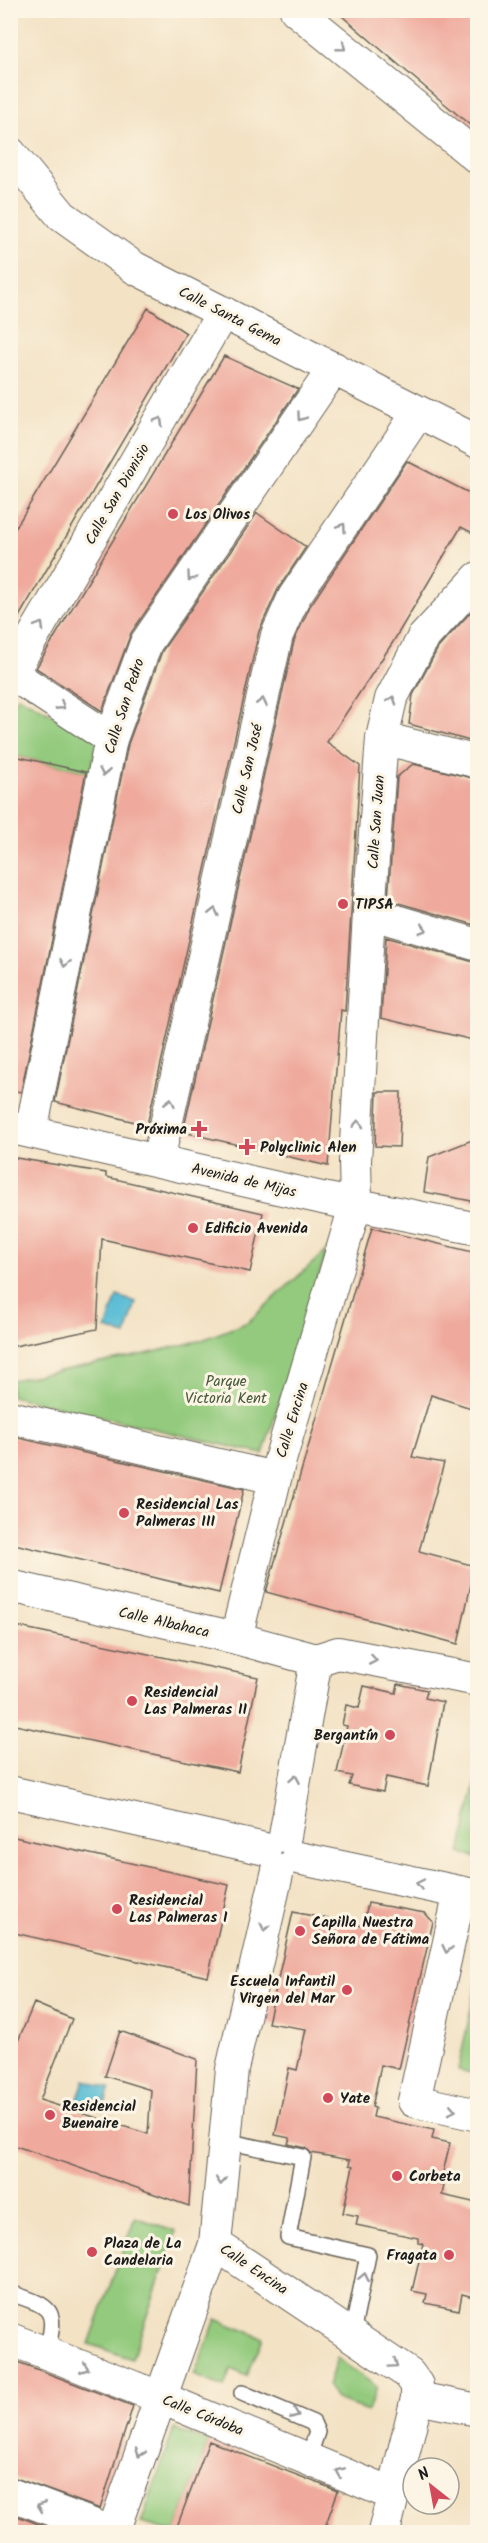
<svg xmlns="http://www.w3.org/2000/svg" width="488" height="2543" viewBox="0 0 488 2543" font-family="Kalam,sans-serif">
<rect width="100%" height="100%" fill="#fcf5e5"/>
<filter id="ink" filterUnits="userSpaceOnUse"><feTurbulence type="fractalNoise" baseFrequency=".0167" numOctaves="2"/><feDisplacementMap in="SourceGraphic" scale="12" xChannelSelector="R" yChannelSelector="G"/><feConvolveMatrix kernelMatrix="1 2 1 2 8 2 1 2 1" color-interpolation-filters="sRGB"/></filter>
<filter id="wash" filterUnits="userSpaceOnUse"><feTurbulence type="fractalNoise" baseFrequency=".008" numOctaves="4" result="noise"/><feDisplacementMap in="SourceGraphic" scale="24" xChannelSelector="R" yChannelSelector="G"/><feGaussianBlur stdDeviation="1.35" result="paint"/><feColorMatrix in="noise" values="0 0 0 0 0 0 0 0 0 0 0 0 0 0 0 0 0 1.4 0 .05"/><feComposite in="paint" operator="in"/></filter>
<g filter="url(#wash)">
<rect width="100%" height="100%" fill="#f3e2c4"/>
<!-- green -->
<path fill="#93ca7d" stroke="#58734c" stroke-width="1.5" d="M 18,696 L 98,739 L 91,773 L 11,755 L 10,708 Z
M 327,1250 L 263,1454 L 11,1396 L 11,1380 L 146,1354 L 202,1340 L 248,1322 Z
M 477,1776 L 478,1858 L 477,1858 L 460,1853 Z
M 477,1980 L 477,2074 L 458,2070 Z
M 135,2217 L 176,2231 L 132,2359 L 89,2344 Z
M 216,2319 L 263,2338 L 247,2376 L 231,2369 L 224,2387 L 194,2375 Z
M 337,2358 L 377,2387 L 368,2411 L 336,2400 L 328,2386 Z
M 174,2429 L 209,2441 L 175,2532 L 141,2523 Z"/>
<!-- water -->
<path fill="#56bbd4" stroke="#396c78" stroke-width="1.5" d="M 117,1296 L 136,1302 L 126,1335 L 106,1329 Z
M 84,2080 L 110,2088 L 103,2110 L 77,2102 Z"/>
<g id="blocks">
<!-- building -->
<path fill="#efaa9d" d="M 335,10 L 477,10 L 477,131 L 413,77 Z
M 148,308 L 186,333 L 10,632 L 10,537 Z
M 224,356 L 298,389 L 131,633 L 102,711 L 36,668 Z
M 407,461 L 477,497 L 477,535 L 461,527 L 393,642 L 327,742 L 360,766 L 345,1011 L 341,1010 L 328,1166 L 183,1132 L 294,641 L 310,606 Z
M 257,513 L 306,547 L 278,589 L 259,631 L 147,1125 L 55,1102 L 128,744 L 162,651 Z
M 477,605 L 477,743 L 409,724 L 413,695 L 438,648 Z
M 10,755 L 86,772 L 21,1092 L 10,1090 Z
M 413,764 L 477,779 L 477,915 L 475,925 L 388,900 L 397,777 Z
M 386,937 L 477,963 L 477,1041 L 381,1018 Z
M 377,1092 L 401,1092 L 399,1147 L 375,1146 Z
M 477,1138 L 477,1202 L 424,1192 L 429,1157 Z
M 10,1157 L 106,1173 L 106,1177 L 263,1213 L 250,1272 L 102,1239 L 97,1329 L 10,1347 Z
M 372,1228 L 477,1253 L 477,1410 L 431,1395 L 412,1457 L 444,1463 L 419,1551 L 475,1566 L 458,1644 L 266,1592 Z
M 10,1436 L 244,1489 L 219,1593 L 10,1543 Z
M 10,1625 L 258,1677 L 238,1772 L 10,1724 Z
M 398,1684 L 427,1690 L 425,1698 L 443,1702 L 428,1786 L 386,1777 L 383,1792 L 349,1785 L 352,1776 L 337,1773 L 347,1726 L 342,1725 L 346,1705 L 359,1708 L 364,1686 L 396,1693 Z
M 10,1836 L 229,1885 L 208,1977 L 10,1932 Z
M 368,1903 L 425,1913 L 433,1922 L 399,2069 L 381,2065 L 372,2107 L 375,2108 L 373,2117 L 434,2130 L 432,2139 L 450,2143 L 440,2185 L 444,2186 L 442,2195 L 477,2203 L 477,2298 L 462,2294 L 459,2310 L 425,2303 L 427,2294 L 412,2291 L 423,2244 L 418,2243 L 418,2238 L 356,2225 L 358,2216 L 343,2213 L 353,2166 L 349,2165 L 350,2160 L 311,2153 L 306,2148 L 288,2144 L 290,2138 L 275,2135 L 289,2068 L 297,2070 L 306,2029 L 268,2023 L 293,1912 L 363,1926 Z
M 34,2003 L 72,2019 L 40,2100 L 148,2134 L 151,2090 L 105,2076 L 120,2031 L 197,2059 L 189,2206 L 10,2144 L 10,2060 Z
M 10,2359 L 133,2406 L 100,2509 L 10,2476 Z
M 209,2441 L 338,2491 L 323,2532 L 175,2532 Z
M 10,2513 L 51,2529 L 50,2532 L 10,2532 Z"/>
</g>
</g>
<g filter="url(#ink)">
<use href="#blocks" fill-opacity="0" stroke="#676157" stroke-width="1.5"/>
<g fill="none" stroke-linecap="round" stroke-linejoin="round">
<defs>
<path id="lane" d="M 225,2141 L 303,2157 L 288,2237 L 368,2255 L 352,2334
M 10,2293 C 53,2307 58,2309 46,2353
M 242,2393 L 313,2423 L 317,2432 L 308,2459"/>
<path id="street" d="M 296,10 L 478,158
M 10,153 L 62,216 L 135,268 L 478,442
M 12,674 L 111,739
M 10,676 L 223,312
M 382,738 L 478,762
M 369,913 L 478,945
M 12,1128 L 322,1198 L 478,1229
M 31,1131 L 111,739 L 146,643 L 334,368
M 158,1160 L 277,635 L 294,597 L 418,413
M 10,1417 L 275,1478
M 10,1586 L 236,1638 L 316,1660
M 236,1638 L 278,1467 L 356,1203 L 355,1161 L 369,913 L 382,738 L 391,699 L 423,638 L 478,578
M 316,1660 L 338,1653 L 478,1680
M 10,1792 L 265,1849
M 285,1836 L 316,1660
M 298,1858 L 478,1896
M 278,1870 L 232,2069 L 215,2244 L 409,2374 L 417,2385 L 417,2398 L 384,2532
M 460,1892 L 414,2101 L 478,2115
M 10,2339 L 159,2397 L 394,2495
M 417,2398 L 478,2410
M 10,2494 L 111,2532
M 113,2532 L 215,2244"/>
</defs>
<!-- lane casing -->
<use href="#lane" stroke="#676157" stroke-width="18"/>
<!-- street casing -->
<use href="#street" stroke="#676157" stroke-width="34"/>
<!-- lane -->
<use href="#lane" stroke="#fff" stroke-width="15"/>
<!-- street -->
<use href="#street" stroke="#fff" stroke-width="32"/>
</g>
<!-- one-way arrows -->
<defs><path id="oneway-chevron" d="M-2-3.5L2.5 0L-2 3.5" fill="none" stroke-width="1.6" stroke-linecap="round" stroke-linejoin="round" transform="scale(1.5)"/></defs>
<g stroke="#999">
<use href="#oneway-chevron" transform="translate(342 47) rotate(39)"/>
<use href="#oneway-chevron" transform="translate(301 417) rotate(125)"/>
<use href="#oneway-chevron" transform="translate(159 421) rotate(-60)"/>
<use href="#oneway-chevron" transform="translate(342 527) rotate(-56)"/>
<use href="#oneway-chevron" transform="translate(191 577) rotate(125)"/>
<use href="#oneway-chevron" transform="translate(40 626) rotate(-60)"/>
<use href="#oneway-chevron" transform="translate(392 700) rotate(-72)"/>
<use href="#oneway-chevron" transform="translate(262 702) rotate(-77)"/>
<use href="#oneway-chevron" transform="translate(61 706) rotate(33)"/>
<use href="#oneway-chevron" transform="translate(104 772) rotate(101)"/>
<use href="#oneway-chevron" transform="translate(214 912) rotate(-77)"/>
<use href="#oneway-chevron" transform="translate(423 929) rotate(17)"/>
<use href="#oneway-chevron" transform="translate(65 963) rotate(101)"/>
<use href="#oneway-chevron" transform="translate(170 1102) rotate(-77)"/>
<use href="#oneway-chevron" transform="translate(358 1124) rotate(-87)"/>
<use href="#oneway-chevron" transform="translate(373 1660) rotate(11)"/>
<use href="#oneway-chevron" transform="translate(295 1779) rotate(-80)"/>
<use href="#oneway-chevron" transform="translate(420 1884) rotate(-168)"/>
<use href="#oneway-chevron" transform="translate(265 1927) rotate(103)"/>
<use href="#oneway-chevron" transform="translate(447 1949) rotate(102)"/>
<use href="#oneway-chevron" transform="translate(452 2110) rotate(12)"/>
<use href="#oneway-chevron" transform="translate(221 2181) rotate(95)"/>
<use href="#oneway-chevron" transform="translate(364 2277) rotate(-78)"/>
<use href="#oneway-chevron" transform="translate(394 2364) rotate(35)"/>
<use href="#oneway-chevron" transform="translate(85 2368) rotate(21)"/>
<use href="#oneway-chevron" transform="translate(295 2414) rotate(22)"/>
<use href="#oneway-chevron" transform="translate(140 2453) rotate(109)"/>
<use href="#oneway-chevron" transform="translate(340 2472) rotate(-157)"/>
<use href="#oneway-chevron" transform="translate(41 2506) rotate(-159)"/>
</g>
</g>
<!-- markers -->
<g fill="#d1495b" stroke="#fcf5e5" stroke-width="2">
<circle cx="173" cy="514" r="6"/>
<circle cx="343" cy="904" r="6"/>
<path d="M196 1120h6v6h6v6h-6v6h-6v-6h-6v-6h6z"/>
<path d="M244 1138h6v6h6v6h-6v6h-6v-6h-6v-6h6z"/>
<circle cx="193" cy="1228" r="6"/>
<circle cx="124" cy="1513" r="6"/>
<circle cx="132" cy="1701" r="6"/>
<circle cx="390" cy="1735" r="6"/>
<circle cx="117" cy="1909" r="6"/>
<circle cx="300" cy="1931" r="6"/>
<circle cx="347" cy="1990" r="6"/>
<circle cx="328" cy="2098" r="6"/>
<circle cx="50" cy="2115" r="6"/>
<circle cx="397" cy="2176" r="6"/>
<circle cx="92" cy="2252" r="6"/>
<circle cx="449" cy="2255" r="6"/>
</g>
<g text-anchor="middle" stroke-width="6" stroke-linejoin="round" paint-order="stroke">
<!-- street labels -->
<g font-size="15" fill="#1c1c1c" stroke="#fcf5e5">
<text transform="translate(230 316) rotate(27)" y="5">Calle Santa Gema</text>
<text transform="translate(117 494) rotate(-60)" y="5">Calle San Dionisio</text>
<text transform="translate(124 706) rotate(-72)" y="5">Calle San Pedro</text>
<text transform="translate(247 769) rotate(-77)" y="5">Calle San José</text>
<text transform="translate(376 822) rotate(-86)" y="5">Calle San Juan</text>
<text transform="translate(244 1180) rotate(13)" y="5">Avenida de Mijas</text>
<text transform="translate(292 1420) rotate(-73)" y="5">Calle Encina</text>
<text transform="translate(164 1622) rotate(13)" y="5">Calle Albahaca</text>
<text transform="translate(254 2269) rotate(34)" y="5">Calle Encina</text>
<text transform="translate(203 2415) rotate(22)" y="5">Calle Córdoba</text>
</g>
<!-- poi labels -->
<g font-size="15" font-weight="bold" fill="#1c1c1c" stroke="#fcf5e5" text-anchor="start">
<text x="185" y="519">Los Olivos</text>
<text x="355" y="909">TIPSA</text>
<text x="187" y="1134" text-anchor="end">Próxima</text>
<text x="260" y="1152">Polyclinic Alen</text>
<text x="205" y="1233">Edificio Avenida</text>
<text x="136" y="1509">Residencial Las<tspan x="136" dy="17">Palmeras III</tspan></text>
<text x="144" y="1697">Residencial<tspan x="144" dy="17">Las Palmeras II</tspan></text>
<text x="378" y="1740" text-anchor="end">Bergantín</text>
<text x="129" y="1905">Residencial<tspan x="129" dy="17">Las Palmeras I</tspan></text>
<text x="312" y="1927">Capilla Nuestra<tspan x="312" dy="17">Señora de Fátima</tspan></text>
<text x="335" y="1986" text-anchor="end">Escuela Infantil<tspan x="335" dy="17">Virgen del Mar</tspan></text>
<text x="340" y="2103">Yate</text>
<text x="62" y="2111">Residencial<tspan x="62" dy="17">Buenaire</tspan></text>
<text x="409" y="2181">Corbeta</text>
<text x="104" y="2248">Plaza de La<tspan x="104" dy="17">Candelaria</tspan></text>
<text x="437" y="2260" text-anchor="end">Fragata</text>
</g>
<!-- park labels -->
<g font-size="15" fill="#46593e" stroke="#fcf5e5">
<text x="226" y="1386">Parque<tspan x="226" dy="17">Victoria Kent</tspan></text>
</g>
</g>
<!-- margin -->
<rect width="488" height="2543" fill="none" stroke="#fcf5e5" stroke-width="36"/>
<!-- north arrow -->
<g transform="translate(431 2486) rotate(329)"><circle r="28" fill="#fcf5e5" stroke="#a29e95" stroke-width="1.5"/>
<path d="M0-4.5L10 22L0 15L-10 22Z" fill="#d1495b"/>
<text y="-9" font-size="16" font-weight="bold" text-anchor="middle" fill="#1c1c1c">N</text>
</g>
</svg>
